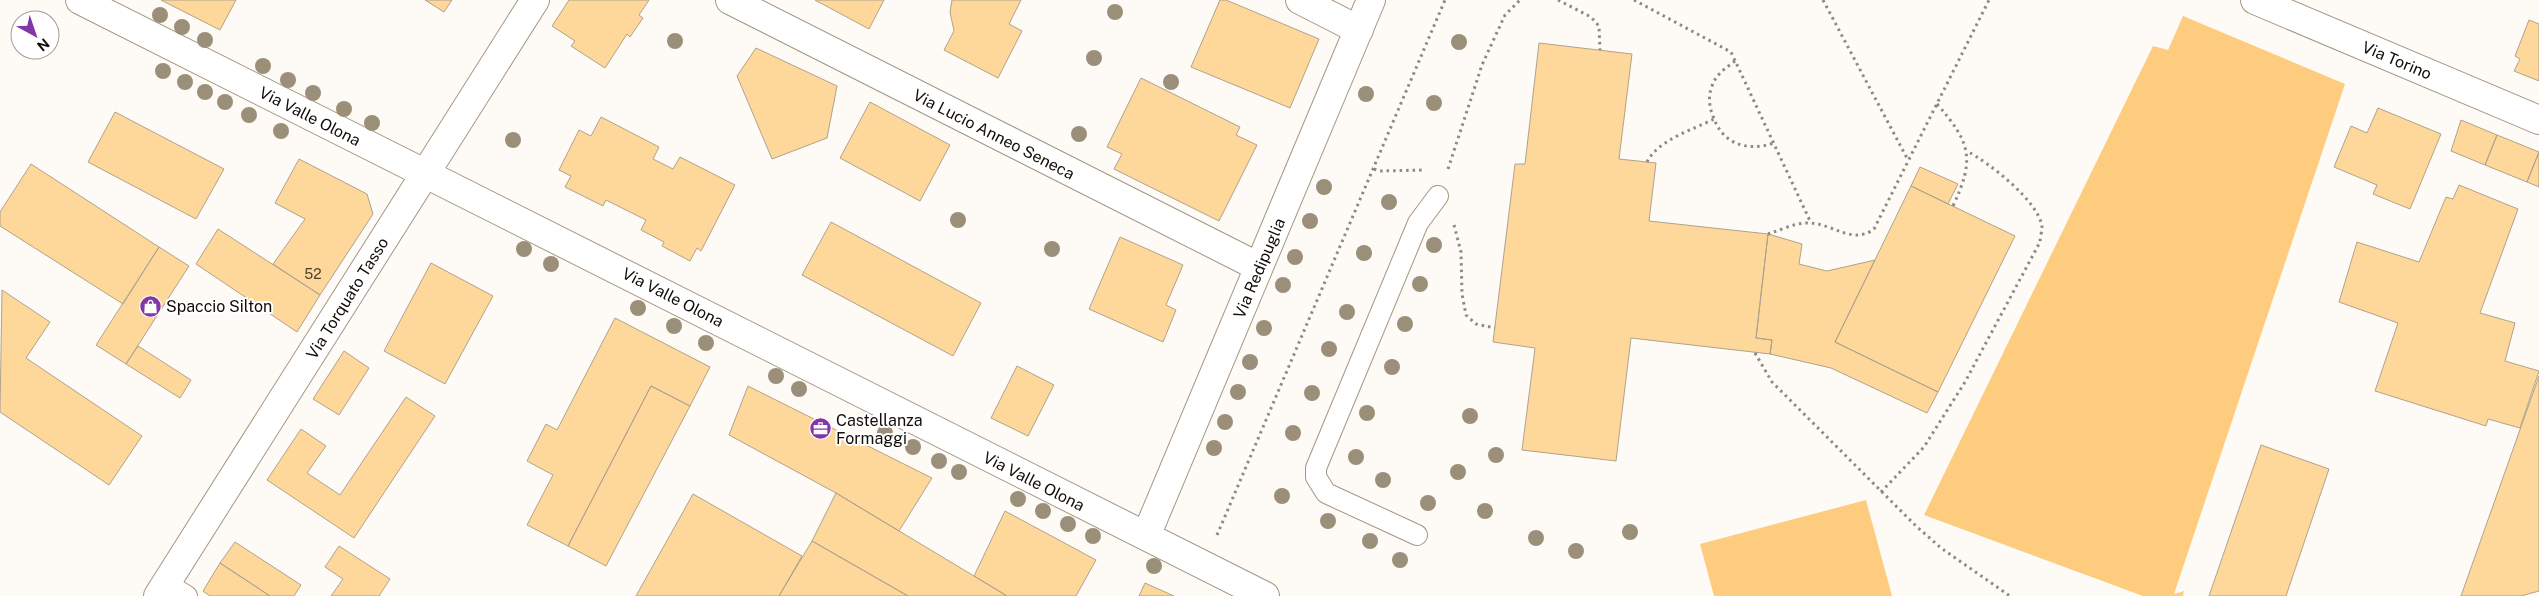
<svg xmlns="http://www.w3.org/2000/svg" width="2539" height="596" viewBox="0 0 2539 596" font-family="'Public Sans',sans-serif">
<rect width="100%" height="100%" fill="#fefbf7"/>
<!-- green -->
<path fill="#fdcc7f" d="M 2183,16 L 2345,84 L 2174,594 L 2184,591 L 2183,596 L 2143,596 L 1924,515 L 2153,46 L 2168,50 Z
M 1866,500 L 1892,596 L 1714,596 L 1700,544 Z"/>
<!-- building -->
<path fill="#fed79b" stroke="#b0a28c" d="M 161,0 L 236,0 L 220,30 Z
M 425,0 L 452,0 L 444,12 Z
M 569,0 L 649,0 L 639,15 L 643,18 L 630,37 L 627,34 L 605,68 L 571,46 L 575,41 L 552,26 Z
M 815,0 L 884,0 L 869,29 Z
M 952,0 L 1021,0 L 1009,24 L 1022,31 L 998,78 L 944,50 L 954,31 L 950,12 Z
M 1220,0 L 1226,0 L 1319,39 L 1290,108 L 1191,67 Z
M 2529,20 L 2539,24 L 2539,81 L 2514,71 L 2520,59 L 2515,56 Z
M 1539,43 L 1632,54 L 1619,159 L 1656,163 L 1649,221 L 1768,234 L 1756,338 L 1772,340 L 1770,354 L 1631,338 L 1616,461 L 1522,450 L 1535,348 L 1493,342 L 1515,164 L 1525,164 Z
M 756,48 L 837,86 L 827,138 L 772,159 L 737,76 Z
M 1141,78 L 1240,127 L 1236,135 L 1257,145 L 1219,221 L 1114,169 L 1122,154 L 1107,147 Z
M 870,102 L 950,145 L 920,201 L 840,158 Z
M 2378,108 L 2441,134 L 2410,209 L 2373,194 L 2377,185 L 2334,167 L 2351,126 L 2367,133 Z
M 115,112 L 224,169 L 196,219 L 88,162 Z
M 601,117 L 659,147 L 653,159 L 673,169 L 680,157 L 735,185 L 701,251 L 697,248 L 690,261 L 662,246 L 664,242 L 641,230 L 646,220 L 606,200 L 603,206 L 565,187 L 571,176 L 559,170 L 579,130 L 591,136 Z
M 2461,120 L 2497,135 L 2485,165 L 2451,151 Z
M 2497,135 L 2539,152 L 2527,182 L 2485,165 Z
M 2539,152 L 2539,187 L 2527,182 Z
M 299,159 L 367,194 L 373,214 L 320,295 L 273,264 L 305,219 L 275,203 Z
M 31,164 L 159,247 L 123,304 L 0,226 L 0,212 Z
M 1920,167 L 1958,184 L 1948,204 L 1911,186 Z
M 2459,185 L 2518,209 L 2480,313 L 2515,323 L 2505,361 L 2539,371 L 2520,428 L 2488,419 L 2486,426 L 2375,391 L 2398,323 L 2339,302 L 2357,242 L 2419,262 L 2446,197 L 2453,199 Z
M 1911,186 L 2015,236 L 1938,392 L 1835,342 Z
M 831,222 L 981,303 L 953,356 L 802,275 Z
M 218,229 L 320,295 L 297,332 L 196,264 Z
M 1768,234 L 1802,244 L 1799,264 L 1827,271 L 1875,260 L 1835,342 L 1938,392 L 1927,413 L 1831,368 L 1770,354 L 1772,340 L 1756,338 Z
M 1120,237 L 1183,265 L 1166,305 L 1176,310 L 1163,342 L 1089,309 Z
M 159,247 L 189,266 L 126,364 L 96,345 Z
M 431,263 L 493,296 L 445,384 L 384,351 Z
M 2,290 L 50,322 L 26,358 L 142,436 L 109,485 L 0,412 Z
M 615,318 L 710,367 L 690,406 L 651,386 L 568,546 L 527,525 L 553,475 L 527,461 L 546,424 L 557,430 Z
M 138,346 L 191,380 L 180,398 L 126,364 Z
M 344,351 L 369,368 L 339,415 L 313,399 Z
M 1017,366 L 1054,385 L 1028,436 L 991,418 Z
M 2539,376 L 2539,591 L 2521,596 L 2461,596 Z
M 651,386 L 690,406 L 606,566 L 568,546 Z
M 748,386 L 932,478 L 899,531 L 836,493 L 729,435 Z
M 406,397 L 435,416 L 354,538 L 267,480 L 301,429 L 326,446 L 307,473 L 340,495 Z
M 2261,445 L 2329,469 L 2286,596 L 2209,596 Z
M 836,493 L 974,576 L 1007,596 L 908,596 L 812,541 Z
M 693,494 L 802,556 L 779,596 L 636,596 Z
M 1005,511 L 1096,560 L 1076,596 L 1007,596 L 974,576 Z
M 812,541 L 908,596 L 779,596 Z
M 235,542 L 301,585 L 294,596 L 270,596 L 220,563 Z
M 339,546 L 390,579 L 379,596 L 331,596 L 343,579 L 325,567 Z
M 220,563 L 270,596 L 210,596 L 203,591 Z
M 1145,583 L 1174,596 L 1139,596 Z"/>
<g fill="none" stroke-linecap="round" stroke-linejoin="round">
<defs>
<path id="service" d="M 1417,535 L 1326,493 L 1316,477 L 1316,468 L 1418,223 L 1438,196
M 166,583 L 187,596"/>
<path id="minor" d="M 80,0 L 1265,596
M 730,0 L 1259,267
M 1300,0 L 1359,30
M 2255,0 L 2539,120
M 1146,536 L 1371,0
M 158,596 L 535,0"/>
</defs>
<!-- service casing -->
<use href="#service" stroke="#a49680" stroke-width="22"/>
<!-- minor casing -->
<use href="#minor" stroke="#a49680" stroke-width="30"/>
<!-- path -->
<path stroke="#8d8983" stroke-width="3" stroke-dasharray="2.5 4" stroke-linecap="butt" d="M 1558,0 L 1591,17 L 1599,26 L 1600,50
M 1634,0 L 1731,52 L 1811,223
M 1823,0 L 1908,160
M 1735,61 C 1726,68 1716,74 1712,86 C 1708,96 1709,106 1713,116 C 1722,144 1747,152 1774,143
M 1937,104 C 1971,143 1975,159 1953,206
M 1647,162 C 1658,140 1692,130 1714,119
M 1374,169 L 1379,171 L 1425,170
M 1448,169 L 1482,65 L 1505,15 L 1520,0
M 1454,225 L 1461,252 L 1462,294 L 1466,315 L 1476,324 L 1495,328
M 1768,234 C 1781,230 1796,222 1810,223 C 1833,224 1853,245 1874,229 L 1989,0
M 1755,353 L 1772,382 L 1916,526 L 1941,548 L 2010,596
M 1881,492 L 1924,447 L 1965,382 L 2040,242 C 2040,238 2042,231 2042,227 C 2039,201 1989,163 1967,151
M 1217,535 L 1445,0"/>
<!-- service -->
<use href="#service" stroke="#fff" stroke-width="20"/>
<!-- minor -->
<use href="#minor" stroke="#fff" stroke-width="28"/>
</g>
<!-- trees -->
<g fill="#9b8f7a">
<circle cx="1115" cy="12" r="8"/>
<circle cx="160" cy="15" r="8"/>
<circle cx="182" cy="27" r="8"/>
<circle cx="205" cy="40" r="8"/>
<circle cx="675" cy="41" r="8"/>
<circle cx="1459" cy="42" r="8"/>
<circle cx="1094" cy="58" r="8"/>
<circle cx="263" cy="66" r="8"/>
<circle cx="163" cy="71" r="8"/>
<circle cx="288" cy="80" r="8"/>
<circle cx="185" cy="82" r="8"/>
<circle cx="1171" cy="82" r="8"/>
<circle cx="205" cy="92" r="8"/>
<circle cx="313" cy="93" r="8"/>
<circle cx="1366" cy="94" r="8"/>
<circle cx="225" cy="102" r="8"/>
<circle cx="1434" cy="103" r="8"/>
<circle cx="344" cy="109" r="8"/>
<circle cx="249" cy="115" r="8"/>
<circle cx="372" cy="123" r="8"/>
<circle cx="281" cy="131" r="8"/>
<circle cx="1079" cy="134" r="8"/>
<circle cx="513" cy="140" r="8"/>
<circle cx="1324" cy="187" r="8"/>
<circle cx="1389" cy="202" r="8"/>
<circle cx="958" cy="220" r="8"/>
<circle cx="1310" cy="221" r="8"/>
<circle cx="1434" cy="245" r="8"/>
<circle cx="524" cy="249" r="8"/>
<circle cx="1052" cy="249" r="8"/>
<circle cx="1364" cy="253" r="8"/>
<circle cx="1295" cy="257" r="8"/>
<circle cx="551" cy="264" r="8"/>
<circle cx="1420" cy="284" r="8"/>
<circle cx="1283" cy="285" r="8"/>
<circle cx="638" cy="308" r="8"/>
<circle cx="1347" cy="312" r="8"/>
<circle cx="1405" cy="324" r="8"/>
<circle cx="674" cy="326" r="8"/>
<circle cx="1264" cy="328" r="8"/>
<circle cx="706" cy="343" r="8"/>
<circle cx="1329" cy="349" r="8"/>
<circle cx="1250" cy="362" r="8"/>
<circle cx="1392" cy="367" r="8"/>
<circle cx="776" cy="376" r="8"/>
<circle cx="799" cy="389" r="8"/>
<circle cx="1238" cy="392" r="8"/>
<circle cx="1312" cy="393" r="8"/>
<circle cx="1367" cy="413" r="8"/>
<circle cx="1470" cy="416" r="8"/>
<circle cx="1225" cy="422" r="8"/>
<circle cx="885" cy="433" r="8"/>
<circle cx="1293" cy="433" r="8"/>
<circle cx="913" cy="447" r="8"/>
<circle cx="1214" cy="448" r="8"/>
<circle cx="1496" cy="455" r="8"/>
<circle cx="1356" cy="457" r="8"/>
<circle cx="939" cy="461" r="8"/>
<circle cx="959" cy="472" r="8"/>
<circle cx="1458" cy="472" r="8"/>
<circle cx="1383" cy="480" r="8"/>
<circle cx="1282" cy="496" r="8"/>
<circle cx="1018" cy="499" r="8"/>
<circle cx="1428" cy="503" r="8"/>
<circle cx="1043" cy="511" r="8"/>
<circle cx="1485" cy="511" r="8"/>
<circle cx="1328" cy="521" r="8"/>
<circle cx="1068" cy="524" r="8"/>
<circle cx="1630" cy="532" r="8"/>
<circle cx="1093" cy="536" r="8"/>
<circle cx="1536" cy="538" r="8"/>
<circle cx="1370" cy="541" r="8"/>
<circle cx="1576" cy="551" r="8"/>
<circle cx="1400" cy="560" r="8"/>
<circle cx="1154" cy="566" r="8"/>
</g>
<!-- icons -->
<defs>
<symbol id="shop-disc" viewBox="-11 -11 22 22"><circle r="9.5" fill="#8236a7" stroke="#fff"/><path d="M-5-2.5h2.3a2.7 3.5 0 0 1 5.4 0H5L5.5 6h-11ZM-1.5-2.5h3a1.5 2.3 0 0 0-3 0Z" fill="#fff"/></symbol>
<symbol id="office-disc" viewBox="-11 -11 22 22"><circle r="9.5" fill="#8236a7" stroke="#fff"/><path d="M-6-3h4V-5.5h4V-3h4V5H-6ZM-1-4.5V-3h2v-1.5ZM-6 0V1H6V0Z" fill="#fff"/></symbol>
</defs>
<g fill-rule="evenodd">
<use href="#shop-disc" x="138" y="294" width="25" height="25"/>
<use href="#office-disc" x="808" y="416" width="25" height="25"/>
</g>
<g text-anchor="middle" stroke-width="4" stroke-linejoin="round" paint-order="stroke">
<!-- number labels -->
<g font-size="14" fill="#4d402b">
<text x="313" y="279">52</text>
</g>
<!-- street labels -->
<g font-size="16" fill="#120d06" stroke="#fff">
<text transform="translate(2397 60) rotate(23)" y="6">Via Torino</text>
<text transform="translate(310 116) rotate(27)" y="6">Via Valle Olona</text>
<text transform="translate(994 134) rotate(27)" y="6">Via Lucio Anneo Seneca</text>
<text transform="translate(1259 268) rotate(-67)" y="6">Via Redipuglia</text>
<text transform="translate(673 297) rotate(27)" y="6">Via Valle Olona</text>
<text transform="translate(347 298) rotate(-58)" y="6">Via Torquato Tasso</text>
<text transform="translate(1034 481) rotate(27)" y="6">Via Valle Olona</text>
</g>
<!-- poi labels -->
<g font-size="16" fill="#120d06" stroke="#fff" text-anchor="start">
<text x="166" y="312">Spaccio Silton</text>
<text x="836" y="426">Castellanza<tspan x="836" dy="18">Formaggi</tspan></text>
</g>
</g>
<!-- north arrow -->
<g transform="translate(35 35) rotate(140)"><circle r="24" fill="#ffffff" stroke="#a09e9b"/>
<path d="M0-4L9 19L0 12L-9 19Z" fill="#8236a7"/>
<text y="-8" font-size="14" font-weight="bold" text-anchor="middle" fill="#120d06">N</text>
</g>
</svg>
